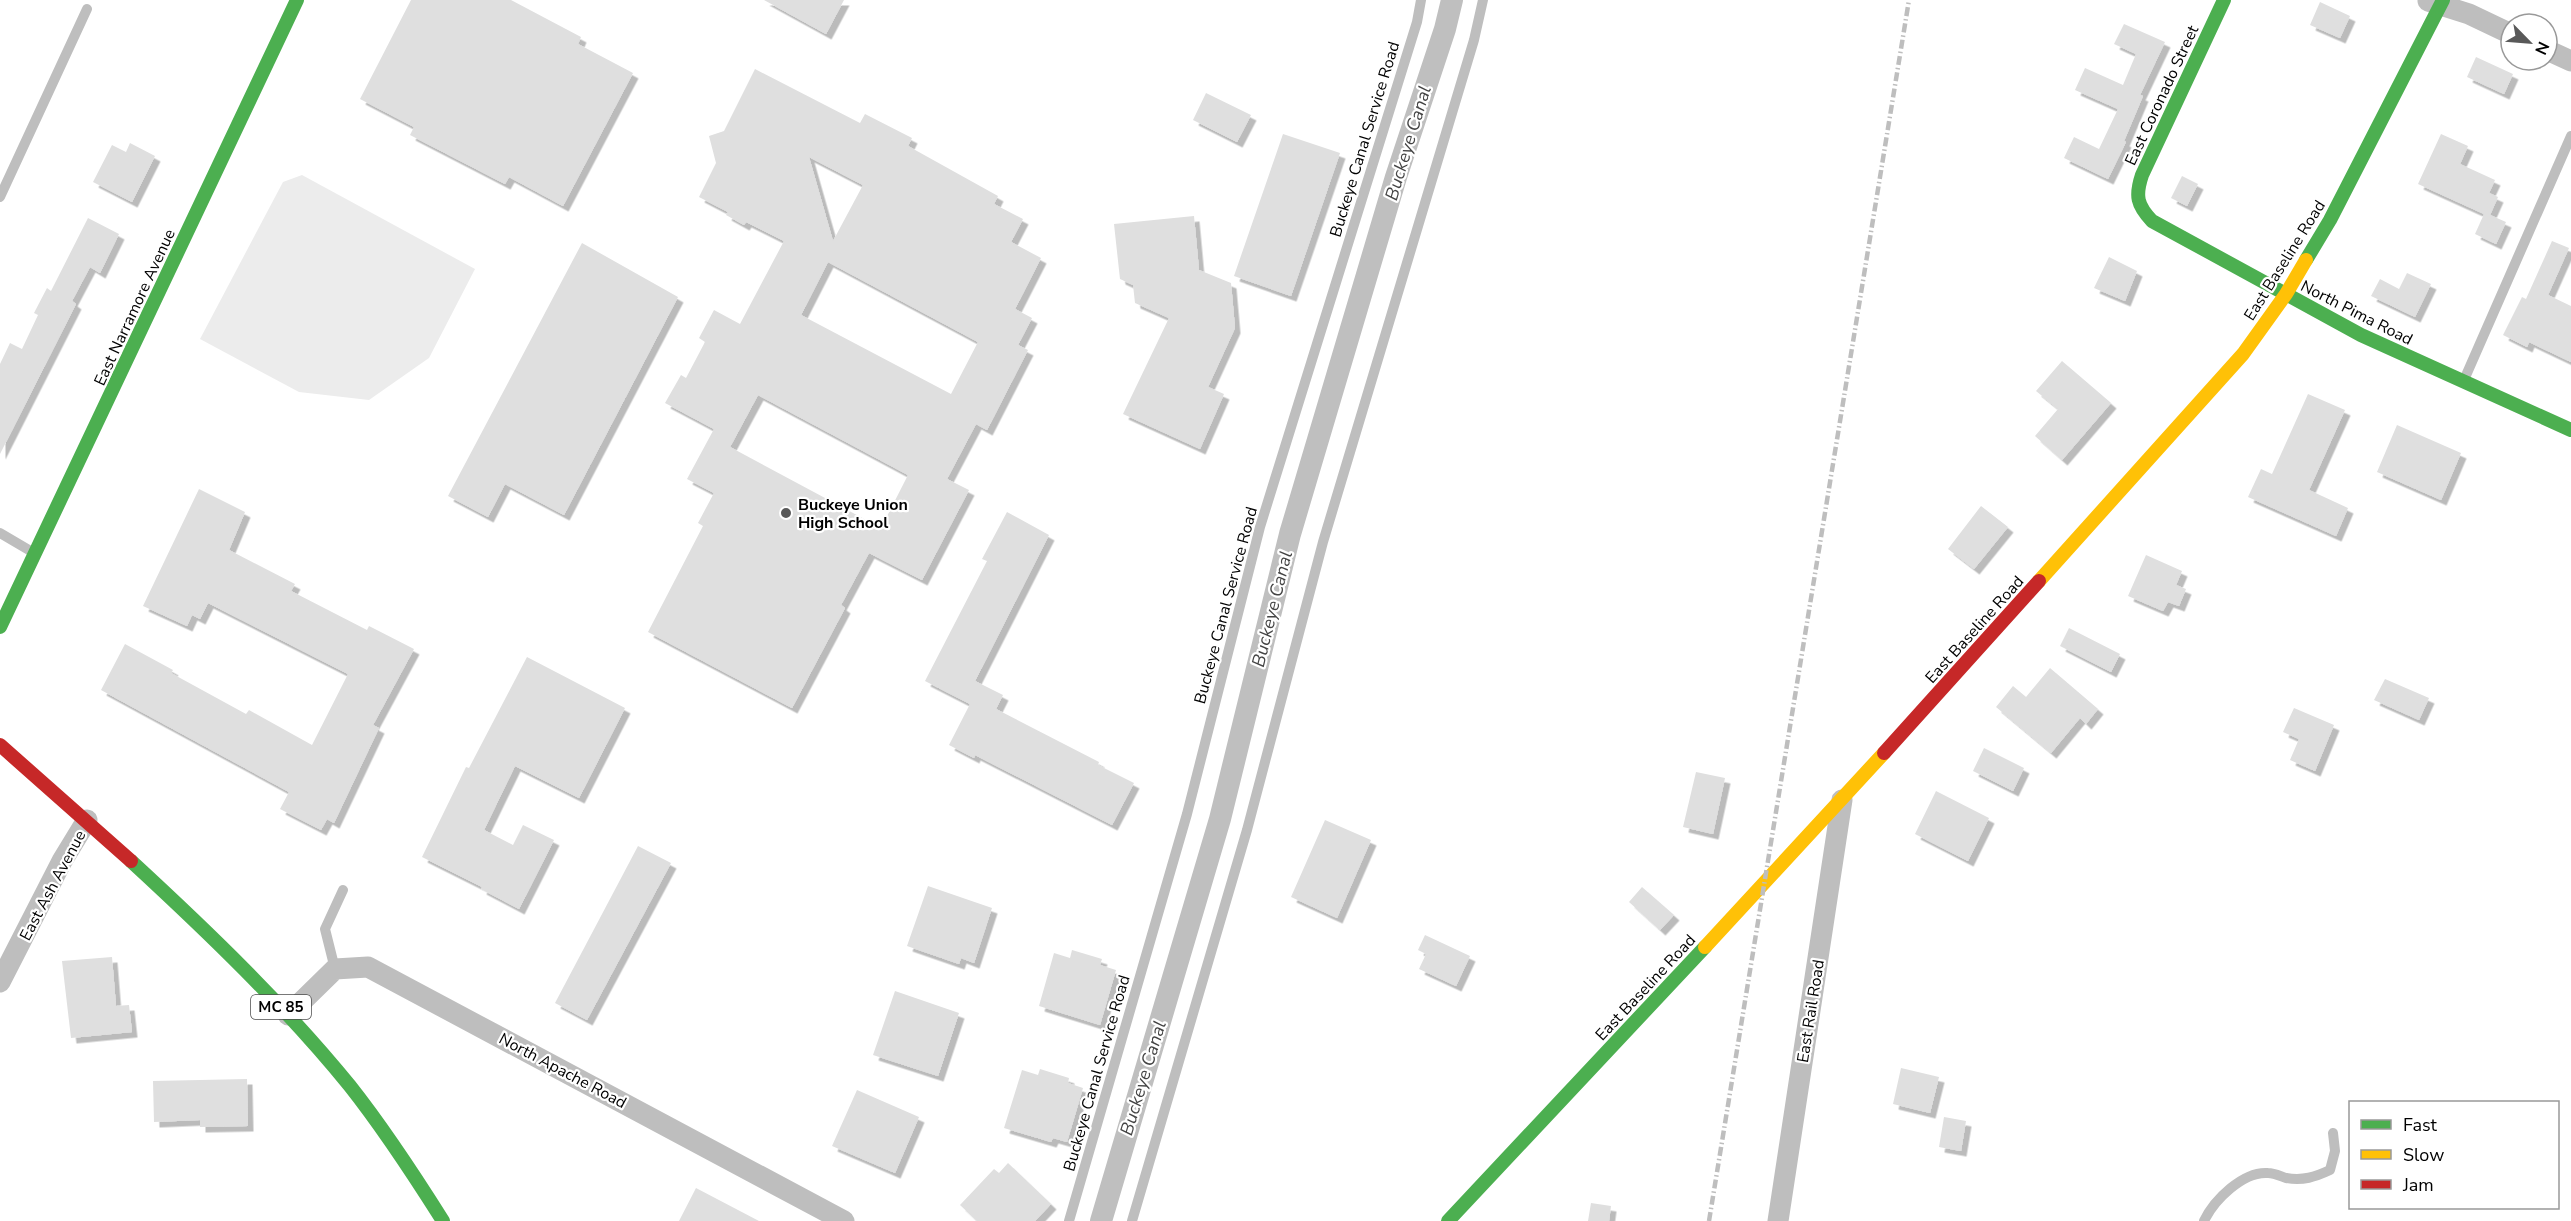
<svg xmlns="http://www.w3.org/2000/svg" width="2571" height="1221" viewBox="0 0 2571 1221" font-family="'Nunito Sans',sans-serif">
<defs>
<filter id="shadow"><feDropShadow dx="5.5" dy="5.5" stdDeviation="0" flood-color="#0004"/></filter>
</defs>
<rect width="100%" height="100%" fill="#fff"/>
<!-- green -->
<path fill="#ececec" d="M 302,175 L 475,269 L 429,358 L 369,400 L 299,392 L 200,339 L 283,182 Z"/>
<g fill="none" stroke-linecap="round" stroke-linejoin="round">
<!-- canal -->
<path stroke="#bfbfbf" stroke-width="22" d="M 1101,1221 L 1220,819 L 1290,534 L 1396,177 L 1445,29 L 1452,0"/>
</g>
<!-- building -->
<path fill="#dfdfdf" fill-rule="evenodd" filter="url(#shadow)" d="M 411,0 L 511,0 L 581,37 L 578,44 L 633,73 L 563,206 L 509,177 L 505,184 L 410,135 L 414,127 L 360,99 Z
M 764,0 L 844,0 L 826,34 Z
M 2320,2 L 2350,16 L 2340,38 L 2310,25 Z
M 2124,24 L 2165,42 L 2140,95 L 2143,96 L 2124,141 L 2126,142 L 2108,179 L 2064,158 L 2074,137 L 2099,149 L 2118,109 L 2075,90 L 2085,68 L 2123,85 L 2136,54 L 2114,44 Z
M 2476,57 L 2513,74 L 2504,94 L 2467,77 Z
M 755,69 L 860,123 L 865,114 L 912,138 L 908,146 L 998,196 L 994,204 L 1023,219 L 1011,242 L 1041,258 L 1015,309 L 1032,318 L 1018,345 L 1028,350 L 987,430 L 976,424 L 947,479 L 969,490 L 922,580 L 869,553 L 841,605 L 845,608 L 792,708 L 648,632 L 703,526 L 698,523 L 714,493 L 687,479 L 714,429 L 665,403 L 681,375 L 686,378 L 705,342 L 699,338 L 714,310 L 740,324 L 784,241 L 746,222 L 744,225 L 726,215 L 728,212 L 699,197 L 716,163 L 709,136 L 724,131 ZM 809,157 L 863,185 L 833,241 ZM 828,262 L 978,342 L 951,394 L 801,315 ZM 758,395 L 908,475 L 881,528 L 730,447 Z
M 1206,93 L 1251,115 L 1237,142 L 1193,120 Z
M 1283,134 L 1340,153 L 1291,296 L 1234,276 Z
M 2441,134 L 2468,146 L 2460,164 L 2495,180 L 2489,193 L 2498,197 L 2490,215 L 2506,222 L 2496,244 L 2475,234 L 2484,214 L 2418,184 Z
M 130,143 L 155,156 L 132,202 L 93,182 L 112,145 L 126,152 Z
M 2182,176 L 2198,184 L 2187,206 L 2171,198 Z
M 1194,216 L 1199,270 L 1231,283 L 1235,328 L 1208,387 L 1224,394 L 1200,449 L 1123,414 L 1169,318 L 1135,303 L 1133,285 L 1120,279 L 1114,224 Z
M 88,218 L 119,234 L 100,273 L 90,267 L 72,301 L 76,304 L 0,454 L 0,364 L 10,343 L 22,349 L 38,315 L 34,313 L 47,288 L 51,291 Z
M 2552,241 L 2569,248 L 2548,295 L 2571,306 L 2571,362 L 2529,342 L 2527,347 L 2503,335 L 2522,297 L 2526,299 Z
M 582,243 L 678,297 L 564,515 L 505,484 L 488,517 L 448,496 Z
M 2109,257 L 2137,271 L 2125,301 L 2094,288 Z
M 2407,273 L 2431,284 L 2415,317 L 2371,296 L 2380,279 L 2399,289 Z
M 2062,361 L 2111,403 L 2062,460 L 2035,436 L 2058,409 L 2036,391 Z
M 2308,394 L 2345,410 L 2309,490 L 2348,508 L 2336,536 L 2248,497 L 2261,469 L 2272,474 Z
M 2397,425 L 2461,453 L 2441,500 L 2377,472 Z
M 199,489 L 245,512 L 229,550 L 295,584 L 291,591 L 367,630 L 369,626 L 414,649 L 373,725 L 379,728 L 334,823 L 327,819 L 321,830 L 280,809 L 289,792 L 101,690 L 125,644 L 173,670 L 171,673 L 246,714 L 249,710 L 312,745 L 348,674 L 208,603 L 200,619 L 192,615 L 187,626 L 143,606 Z
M 1981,506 L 2008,527 L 1974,569 L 1948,549 Z
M 1007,512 L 1049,535 L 975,681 L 1003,695 L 996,709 L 1099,762 L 1098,765 L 1134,783 L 1112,825 L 975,755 L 974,758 L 949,745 L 970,704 L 925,681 L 987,561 L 982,559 Z
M 2146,555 L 2182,571 L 2176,585 L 2186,589 L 2179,606 L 2168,602 L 2163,611 L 2128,596 Z
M 2069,628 L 2120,654 L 2111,672 L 2060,646 Z
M 527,657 L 625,708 L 579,798 L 515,766 L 484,830 L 513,845 L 523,825 L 554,840 L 519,909 L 481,889 L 482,887 L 422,857 L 466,767 L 469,768 Z
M 2050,668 L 2098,709 L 2086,724 L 2080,718 L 2051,753 L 1996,707 L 2013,686 L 2026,697 Z
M 2385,679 L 2429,698 L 2419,720 L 2374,700 Z
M 2294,708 L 2334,725 L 2315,771 L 2290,760 L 2299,739 L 2283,732 Z
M 1984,748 L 2024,768 L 2013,791 L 1973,771 Z
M 1696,772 L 1725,778 L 1713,834 L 1683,827 Z
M 1936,791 L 1989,818 L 1968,861 L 1915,834 Z
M 1325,820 L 1371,840 L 1337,918 L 1291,897 Z
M 638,846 L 671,863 L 587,1020 L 555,1003 Z
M 928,886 L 992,908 L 974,963 L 961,958 L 959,964 L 907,946 Z
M 1642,887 L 1674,915 L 1660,930 L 1629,902 Z
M 1425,935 L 1470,956 L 1456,986 L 1419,969 L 1426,954 L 1418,950 Z
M 1072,950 L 1102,959 L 1100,965 L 1116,970 L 1100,1025 L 1039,1006 L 1054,953 L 1070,958 Z
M 112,957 L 116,1006 L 129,1005 L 132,1032 L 71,1038 L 62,961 Z
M 895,991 L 959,1013 L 938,1076 L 873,1055 Z
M 1901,1068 L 1939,1077 L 1930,1113 L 1893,1104 Z
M 1040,1069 L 1069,1078 L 1068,1083 L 1083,1088 L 1067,1142 L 1053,1138 L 1051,1142 L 1004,1128 L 1022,1070 L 1038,1075 Z
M 247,1079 L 248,1126 L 200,1127 L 200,1120 L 154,1122 L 153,1081 Z
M 857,1090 L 919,1117 L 895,1173 L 832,1146 Z
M 1944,1117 L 1966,1121 L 1961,1151 L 1939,1147 Z
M 1008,1163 L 1051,1204 L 1035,1221 L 977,1221 L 960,1205 L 994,1169 L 999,1173 Z
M 696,1188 L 759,1221 L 679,1221 Z
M 1591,1203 L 1611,1206 L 1609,1221 L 1588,1221 Z"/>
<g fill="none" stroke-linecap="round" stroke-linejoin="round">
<!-- lane -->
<path stroke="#bebebe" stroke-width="10" d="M 0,197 L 87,9
M 2464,380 L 2571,136
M 0,533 L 34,553
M 335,969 L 325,929 L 343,890
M 1069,1221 L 1187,814 L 1260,527 L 1417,22 L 1421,0
M 1132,1221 L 1247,830 L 1323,542 L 1474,40 L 1483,0
M 2204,1221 C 2214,1200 2243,1171 2268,1173 C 2274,1173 2280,1176 2286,1178 C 2303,1181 2315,1177 2330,1170 L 2335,1151 L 2333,1133"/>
<!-- street -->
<path stroke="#bebebe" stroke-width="21" d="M 2428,1 L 2469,14 L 2511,34
M 2547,50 L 2571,61
M 0,982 L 62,861 L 87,820
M 288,1015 L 335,969 L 368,967 L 844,1221
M 1778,1221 L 1842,800"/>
<!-- fast -->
<path stroke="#4caf50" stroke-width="14" d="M 2224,0 L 2142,175 C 2135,196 2137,205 2152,221 L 2361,335 L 2571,430
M 2306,260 L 2330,220 L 2443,0
M 0,627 L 297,0
M 131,861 C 208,932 284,1005 350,1086 C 384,1129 414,1175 443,1221
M 1448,1221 L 1705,947"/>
<!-- slow -->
<path stroke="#ffc107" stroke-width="14" d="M 2039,581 L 2243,354 L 2286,294 L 2306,260
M 1705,947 L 1884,753"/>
<!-- jam -->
<path stroke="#c62828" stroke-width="14" d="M 0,745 L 131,861
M 1884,753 L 2039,581"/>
<!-- rail -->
<path stroke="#bebebe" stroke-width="4.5" stroke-dasharray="9 3 1.5 3" stroke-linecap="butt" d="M 1709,1221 L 1909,0"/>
</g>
<!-- markers -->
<circle fill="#595959" stroke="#fff" stroke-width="2" cx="786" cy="513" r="6"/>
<g text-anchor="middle" stroke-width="4.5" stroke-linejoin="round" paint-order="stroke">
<!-- shield labels -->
<rect fill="#fff" stroke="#4c4c4c" stroke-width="1.5" x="251" y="995" width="60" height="24" rx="4.5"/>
<g font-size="15" font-weight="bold" fill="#000">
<text x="281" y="1012">MC 85</text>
</g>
<!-- street labels -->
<g font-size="16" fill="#000" stroke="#fff">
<text transform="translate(2161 95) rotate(-65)" y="6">East Coronado Street</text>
<text transform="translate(1364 139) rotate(-73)" y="6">Buckeye Canal Service Road</text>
<text transform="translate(2284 260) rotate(-58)" y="6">East Baseline Road</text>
<text transform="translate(134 307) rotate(-65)" y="6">East Narramore Avenue</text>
<text transform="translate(2357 312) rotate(27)" y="6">North Pima Road</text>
<text transform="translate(1225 605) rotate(-75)" y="6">Buckeye Canal Service Road</text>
<text transform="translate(1974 629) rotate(-48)" y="6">East Baseline Road</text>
<text transform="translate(52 885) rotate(-62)" y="6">East Ash Avenue</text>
<text transform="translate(1645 987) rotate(-47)" y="6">East Baseline Road</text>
<text transform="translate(1810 1011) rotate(-81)" y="6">East Rail Road</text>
<text transform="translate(563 1070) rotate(28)" y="6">North Apache Road</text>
<text transform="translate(1096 1073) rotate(-74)" y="6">Buckeye Canal Service Road</text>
</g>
<!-- poi labels -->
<g font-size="16" font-weight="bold" fill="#000" stroke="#fff" text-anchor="start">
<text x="798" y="510">Buckeye Union<tspan x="798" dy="18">High School</tspan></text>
</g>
<!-- water labels -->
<g font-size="18" font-style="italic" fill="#444" stroke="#fff">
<text transform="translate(1408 143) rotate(-73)" y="6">Buckeye Canal</text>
<text transform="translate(1272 609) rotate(-76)" y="6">Buckeye Canal</text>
<text transform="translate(1143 1078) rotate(-73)" y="6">Buckeye Canal</text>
</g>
</g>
<!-- legend -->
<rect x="2349" y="1101" width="210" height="108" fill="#ffffff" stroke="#999999" stroke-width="1.5"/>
<rect x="2361" y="1120" width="30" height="9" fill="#4caf50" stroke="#999999" stroke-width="1.5"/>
<text x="2403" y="1131" font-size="18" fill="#000000">Fast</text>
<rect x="2361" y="1150" width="30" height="9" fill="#ffc107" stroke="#999999" stroke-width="1.5"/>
<text x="2403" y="1161" font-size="18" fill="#000000">Slow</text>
<rect x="2361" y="1180" width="30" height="9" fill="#c62828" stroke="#999999" stroke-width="1.5"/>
<text x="2403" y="1191" font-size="18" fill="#000000">Jam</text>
<!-- north arrow -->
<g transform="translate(2529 42) rotate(115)"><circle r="28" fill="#ffffff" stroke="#999999" stroke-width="1.5"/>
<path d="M0-4.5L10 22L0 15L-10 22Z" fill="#595959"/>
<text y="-9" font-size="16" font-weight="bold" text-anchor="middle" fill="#000000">N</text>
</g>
</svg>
